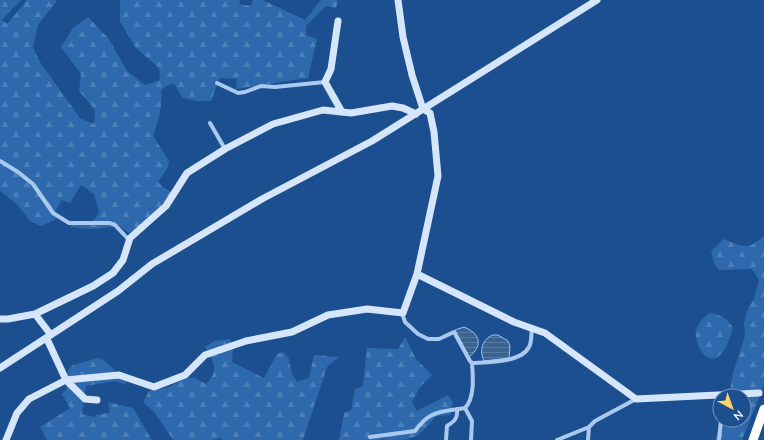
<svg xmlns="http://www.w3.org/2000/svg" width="764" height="440" viewBox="0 0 764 440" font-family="Mulish,sans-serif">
<defs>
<pattern id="forest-firs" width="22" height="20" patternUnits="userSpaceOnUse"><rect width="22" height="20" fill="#2e69ad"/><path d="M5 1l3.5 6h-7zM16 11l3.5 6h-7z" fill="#4d80b9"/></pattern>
<pattern id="water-rules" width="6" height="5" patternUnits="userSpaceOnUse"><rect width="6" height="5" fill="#3c6290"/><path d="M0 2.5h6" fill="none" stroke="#597aa1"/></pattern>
</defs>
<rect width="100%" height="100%" fill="#1b4f8f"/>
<!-- forest -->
<path fill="url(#forest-firs)" d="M 0,0 L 21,0 L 2,20 L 7,24 L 27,0 L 56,0 L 56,2 L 38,25 L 33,47 L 40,62 L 80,118 L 94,124 L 95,110 L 79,91 L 81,74 L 61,47 L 73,28 L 88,17 L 109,39 L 127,71 L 145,85 L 160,80 L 159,68 L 136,48 L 120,22 L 120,0 L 240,0 L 239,4 L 251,6 L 253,0 L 263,0 L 305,20 L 321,0 L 337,0 L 338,1 L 336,8 L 326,6 L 306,26 L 306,35 L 317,39 L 308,78 L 236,89 L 237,79 L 220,78 L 211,101 L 197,101 L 183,98 L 174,84 L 168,85 L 161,90 C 163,107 158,121 153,136 L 169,161 L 168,167 L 158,182 L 163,187 L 171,192 L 167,201 L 139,227 L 129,233 L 119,226 C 102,228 86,231 70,226 L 93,221 L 99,212 L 94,194 L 81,185 L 70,203 L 62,200 L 53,215 L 58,218 L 41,226 L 30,221 L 17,204 L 0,191 Z
M 764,236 L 764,385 L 742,440 L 715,440 L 722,420 L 744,420 L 744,402 L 746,399 L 745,390 L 730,390 L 733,373 L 745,336 L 744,325 L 746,313 L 754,298 L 759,280 L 752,269 L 719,270 L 714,263 L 711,252 L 723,239 C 731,241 743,249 751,245 C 756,243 759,239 764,236 Z
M 710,313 C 720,314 728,319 733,328 C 730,337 727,349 719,356 C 706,367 693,341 696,330 C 698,323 704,317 710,313 Z
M 405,337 L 416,359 L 432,375 L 420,387 L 412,402 L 417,411 L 448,395 L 453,402 L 451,415 L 436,416 C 416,440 415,440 385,440 L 384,439 L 380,440 L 339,440 L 344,413 L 351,410 L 355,389 L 363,386 L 367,348 L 398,349 Z
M 230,339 L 233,350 L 232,362 L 264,378 L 277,354 L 284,352 L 289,359 L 292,374 L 297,382 L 309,378 L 314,355 L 339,357 L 327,367 L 303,440 L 223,440 L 220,438 L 213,440 L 173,440 L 154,412 L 143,402 L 149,391 L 166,388 L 187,378 L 195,378 L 206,384 C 220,369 214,364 205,347 L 214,341 Z
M 98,358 C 112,362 113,374 127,380 L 125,384 L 114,381 L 86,386 L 82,414 L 95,417 L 96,414 L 99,415 L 110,412 L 108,402 L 133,408 L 152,440 L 47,440 L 40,427 L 70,408 L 62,394 L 66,390 L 68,370 L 73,365 Z"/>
<!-- water -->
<path fill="url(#water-rules)" stroke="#9cc4f0" d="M 464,327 C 481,334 483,346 469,357 L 455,330 Z
M 493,335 L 498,335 L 508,341 L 510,346 L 509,358 L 484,361 C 479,351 482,339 493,335 Z"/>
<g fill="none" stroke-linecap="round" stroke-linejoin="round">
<!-- street -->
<path stroke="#a9c9ee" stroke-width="4" d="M 217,83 L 238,93 L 245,92 L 261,86 L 275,87 L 325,82
M 210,123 L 225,149
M 0,161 L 18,172 L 33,184 L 53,213 L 69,223 L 110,223 L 115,225 L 129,240
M 402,313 L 405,322 L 418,334 L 428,339 L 439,339 L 454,332 L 470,361 L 472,363 C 487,362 521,363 529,347 C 532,342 531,334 532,328
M 465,408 L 472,421 L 471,440
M 370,437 L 415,431 C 430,410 441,412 465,408 C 475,398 473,376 472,363
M 446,440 L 447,426 C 455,421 458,418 457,409
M 557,440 L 589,427
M 588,440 L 589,427 L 595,421 L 636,399
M 719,440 L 721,420"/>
<!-- secondary -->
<path stroke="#d6e6fa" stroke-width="7" d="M 338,21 L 331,69 L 325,82 L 342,112
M 417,274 L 514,322 L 545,333 L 636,399 L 759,393
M 35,314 L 51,335
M 0,319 L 8,319 L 35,314 L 93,286 L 113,273 L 123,260 L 130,238 L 166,206 L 187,173 L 225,149 L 273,124 L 323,110 L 351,113 L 392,106 L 403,108 L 416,114
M 47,339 L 66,380 L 85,399 L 97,400
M 0,368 L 118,291 L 152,264 L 262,199 L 372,141 L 597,0
M 6,440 L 17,413 L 29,399 L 66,380 L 119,375 L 154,387 L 185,375 L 205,355 L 246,341 L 292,332 L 328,315 L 367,309 L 403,313 L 417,274 L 438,176 L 434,132 L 430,113 L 423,109 L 412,75 L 403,37 L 398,0"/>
<!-- highway -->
<path stroke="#fff" stroke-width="9" d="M 753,440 L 764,409"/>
</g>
<!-- north arrow -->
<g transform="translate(732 408) rotate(139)"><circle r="19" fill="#1b4f8f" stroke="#7695bc"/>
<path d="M0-3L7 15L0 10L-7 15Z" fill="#ffd166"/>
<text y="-6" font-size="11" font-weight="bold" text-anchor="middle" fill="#ffffff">N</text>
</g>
</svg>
